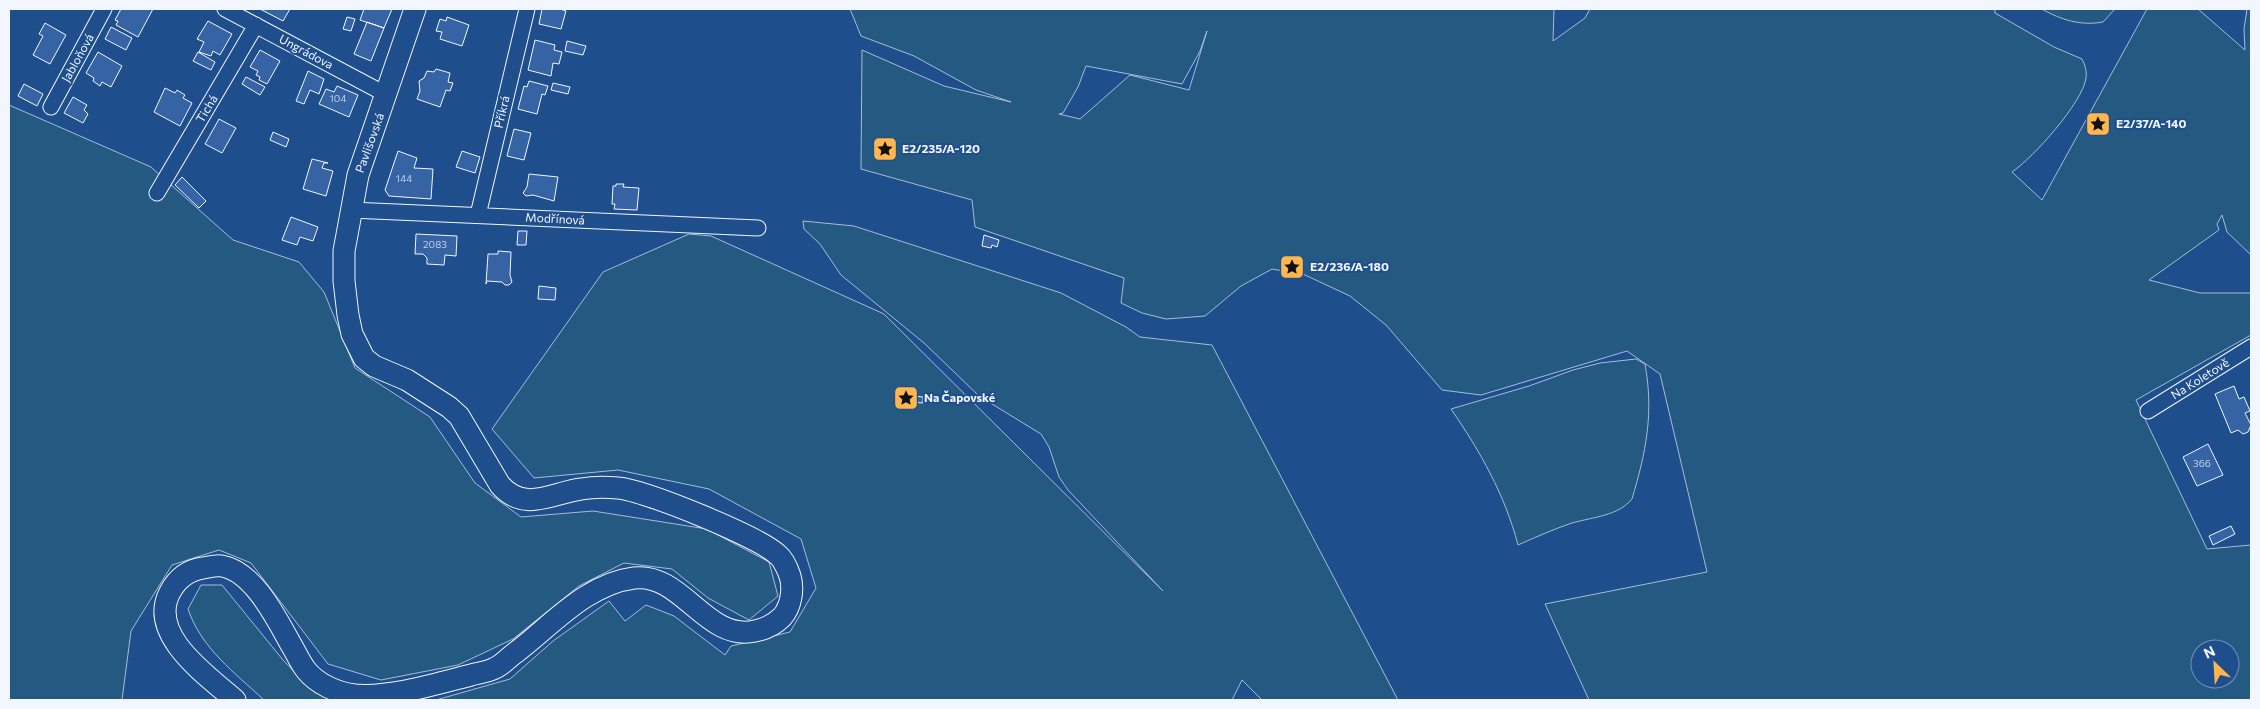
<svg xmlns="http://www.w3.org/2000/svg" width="2260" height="709" viewBox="0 0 2260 709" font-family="Commissioner,sans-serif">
<rect width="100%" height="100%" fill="#1f4e8c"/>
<!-- green -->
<path fill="#245a82" stroke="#a8bbd7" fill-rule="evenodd" d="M 850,9 L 1554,9 L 1553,41 L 1585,18 L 1590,9 L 1995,9 L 1995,13 L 2054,47 L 2082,59 C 2085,65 2087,71 2086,78 C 2083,102 2033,158 2012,172 L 2042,200 L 2147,9 L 2198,9 L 2245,50 L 2244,29 L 2247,9 L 2251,9 L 2251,255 L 2227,232 L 2222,215 L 2217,224 L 2219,230 L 2149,280 L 2200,293 L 2251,293 L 2251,335 L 2136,400 L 2207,549 L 2251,545 L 2251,700 L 1589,700 L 1545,604 L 1707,572 L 1660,374 L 1627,351 L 1481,395 L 1442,390 L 1386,325 L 1350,296 L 1305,275 L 1272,269 L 1241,286 L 1205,316 L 1166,319 L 1142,313 L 1121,303 L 1124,278 L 975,227 L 972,200 L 861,169 L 862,50 L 944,86 L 1011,102 L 976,90 L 914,56 L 861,36 ZM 1207,31 L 1189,90 L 1130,75 L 1080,119 L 1059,114 L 1063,113 L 1078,87 L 1086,66 L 1182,84 L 1200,51 ZM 2200,649 L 2230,649 L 2230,679 L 2200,679 Z
M 2042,9 L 2115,9 L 2103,22 C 2081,26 2061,20 2042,9 Z
M 9,105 L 151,167 L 233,240 L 299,262 L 324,292 L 355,368 L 430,417 L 475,483 L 521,517 L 593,511 L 707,529 L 769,562 L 778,596 L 749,620 L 708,598 L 672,569 L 624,563 L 579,586 L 513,639 L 458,665 L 381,680 L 328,664 L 251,563 L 219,550 L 172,565 L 131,631 L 122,700 L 9,700 Z
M 803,221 L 854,226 L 1061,293 L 1126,327 L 1140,337 L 1212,345 L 1398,700 L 1262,700 L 1242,680 L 1232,700 L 436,700 L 510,679 L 553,641 L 609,601 L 625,621 L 646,605 L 674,616 L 725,655 L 731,646 L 790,632 L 816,588 L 801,539 L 709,489 L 618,470 L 534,478 L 492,429 L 603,272 L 689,234 L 711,236 L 884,314 L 1163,591 L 1068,490 L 1059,477 L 1049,447 L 1041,434 L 979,396 L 924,343 L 841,275 L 820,244 L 804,229 Z
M 1636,359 L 1645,364 C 1654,413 1646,452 1632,499 C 1618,516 1593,517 1572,523 C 1554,529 1536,537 1518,545 C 1505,495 1480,451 1451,409 L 1529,386 L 1573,370 L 1600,363 Z
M 201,585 L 222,585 L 283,660 L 314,692 L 334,700 L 264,700 C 235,673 201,648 188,609 Z"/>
<!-- building -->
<path fill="#3563a3" stroke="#f2f6ff" d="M 121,9 L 153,9 L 138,37 L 116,25 L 118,21 L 115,20 Z
M 260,9 L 290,9 L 283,21 Z
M 364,9 L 392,9 L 384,28 L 360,20 Z
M 542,9 L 560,9 L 566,11 L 561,29 L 539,24 Z
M 347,17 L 355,19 L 351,31 L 343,29 Z
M 447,17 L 469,25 L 462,46 L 440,39 L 442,32 L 436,31 L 440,19 L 446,21 Z
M 208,21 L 232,34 L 220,55 L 213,51 L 211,56 L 199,52 L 204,42 L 197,39 Z
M 367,22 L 384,28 L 371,61 L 354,54 Z
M 45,23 L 66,35 L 50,64 L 33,55 L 43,36 L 39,34 Z
M 111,27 L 132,38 L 126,50 L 105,39 Z
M 535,40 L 555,45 L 554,50 L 562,52 L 559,64 L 553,63 L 551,76 L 528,70 Z
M 567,41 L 586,46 L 583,55 L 565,51 Z
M 260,50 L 280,61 L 267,84 L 259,80 L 260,77 L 256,75 L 258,71 L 250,67 Z
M 98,52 L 122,66 L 111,87 L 102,82 L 100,86 L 93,81 L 94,78 L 86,73 Z
M 198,52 L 215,62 L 211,70 L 193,61 Z
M 436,69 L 450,73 L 448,82 L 453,83 L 450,91 L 446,90 L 440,107 L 417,99 L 420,91 L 419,81 L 424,78 L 427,71 L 434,72 Z
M 308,71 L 324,79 L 319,94 L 310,90 L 304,104 L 296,101 Z
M 246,77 L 265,87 L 260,95 L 242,84 Z
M 529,81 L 548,86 L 545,95 L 542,94 L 537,114 L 518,109 L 524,86 L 527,87 Z
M 553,83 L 570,87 L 568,94 L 551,90 Z
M 24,84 L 43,94 L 37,106 L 18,96 Z
M 337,86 L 358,95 L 349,117 L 319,104 L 326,89 L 334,92 Z
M 165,88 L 175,93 L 177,90 L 185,95 L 183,98 L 192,103 L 180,126 L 154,112 Z
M 73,97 L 87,105 L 84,110 L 88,114 L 83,123 L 64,113 Z
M 219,119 L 236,128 L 222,153 L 205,144 Z
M 514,129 L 531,133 L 524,160 L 507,156 Z
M 273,132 L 289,139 L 286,147 L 270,140 Z
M 398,151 L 417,158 L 414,168 L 433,169 L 431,199 L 389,196 L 385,190 Z
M 462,151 L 480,157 L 475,173 L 456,167 Z
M 312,159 L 328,163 L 324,163 L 322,168 L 333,171 L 326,196 L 303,189 Z
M 529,174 L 558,177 L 554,201 L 533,195 L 526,196 L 523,193 L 527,187 Z
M 182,177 L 206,201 L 199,208 L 175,185 Z
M 616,184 L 624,184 L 623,187 L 639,188 L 637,210 L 614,209 L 615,204 L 612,204 L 613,186 L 616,186 Z
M 291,217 L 318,227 L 313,241 L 300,237 L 297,245 L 282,240 Z
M 518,231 L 527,231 L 526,245 L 517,245 Z
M 416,234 L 457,236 L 456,256 L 445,255 L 444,265 L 427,264 L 427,258 L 423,254 L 415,254 Z
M 984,235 L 999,240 L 997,247 L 992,245 L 991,248 L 982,246 Z
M 498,251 L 511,252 L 510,275 L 512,282 L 509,285 L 505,285 L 502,282 L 487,281 L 486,284 L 488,254 L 498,254 Z
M 539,286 L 556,288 L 555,300 L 538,299 Z
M 2234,386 L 2239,399 L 2244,397 L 2250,411 L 2245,413 L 2251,425 L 2248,432 L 2243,434 L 2238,430 L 2231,433 L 2215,394 Z
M 913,396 L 923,397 L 923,403 L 912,402 Z
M 2208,444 L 2223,475 L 2197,486 L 2183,457 Z
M 2231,526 L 2235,534 L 2213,545 L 2209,536 Z"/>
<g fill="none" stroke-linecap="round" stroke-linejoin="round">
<defs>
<path id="street" d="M 225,9 L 387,95
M 51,107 L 104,9
M 157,193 L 256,25
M 351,210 L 758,228
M 478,215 L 527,9
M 2148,411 L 2251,347"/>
<path id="secondary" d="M 235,700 C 208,676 147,635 170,592 C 177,579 188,570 203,568 C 209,567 216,565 222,566 C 255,572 278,622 293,648 C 297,655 301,664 306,670 C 317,684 337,693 355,695 C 390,698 436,684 471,675 C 478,673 488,672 495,668 C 502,665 508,658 515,653 C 551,626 586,584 634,578 C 682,572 706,642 755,631 C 765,629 774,625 782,617 C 791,607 794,589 790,576 C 788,570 783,559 778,555 C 760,537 644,490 618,488 C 607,487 592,487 581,489 C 551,493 525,513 500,485 L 459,416 L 449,407 L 407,380 L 374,366 L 364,358 L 352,334 L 348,315 L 344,281 L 344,251 L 358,175 L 415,9"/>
</defs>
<!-- street casing -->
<use href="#street" stroke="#f2f6ff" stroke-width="17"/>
<!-- secondary casing -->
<use href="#secondary" stroke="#f2f6ff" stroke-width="23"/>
<!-- street -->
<use href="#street" stroke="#1f4e8c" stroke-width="15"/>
<!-- secondary -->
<use href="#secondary" stroke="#1f4e8c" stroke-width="21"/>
</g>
<!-- icons -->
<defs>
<symbol id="sight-square" viewBox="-11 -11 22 22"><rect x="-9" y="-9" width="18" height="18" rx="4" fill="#ffb74d" stroke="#1f4e8c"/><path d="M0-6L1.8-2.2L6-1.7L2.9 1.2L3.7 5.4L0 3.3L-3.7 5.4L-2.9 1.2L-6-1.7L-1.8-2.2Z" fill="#111"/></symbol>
</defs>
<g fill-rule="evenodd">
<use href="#sight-square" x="2084" y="110" width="28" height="28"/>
<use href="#sight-square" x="871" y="135" width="28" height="28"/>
<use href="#sight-square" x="1278" y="253" width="28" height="28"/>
<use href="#sight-square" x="892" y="384" width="28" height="28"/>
</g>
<g text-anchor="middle" stroke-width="4" stroke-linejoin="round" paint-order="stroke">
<!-- number labels -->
<g font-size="10" fill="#c3d1e8">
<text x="338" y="102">104</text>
<text x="404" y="182">144</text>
<text x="435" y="248">2083</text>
<text x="2202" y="467">366</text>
</g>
<!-- street labels -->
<g font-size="12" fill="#f2f6ff" stroke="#1f4e8c">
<text transform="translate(306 52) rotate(28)" y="4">Ungrádova</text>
<text transform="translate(78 58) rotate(-61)" y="4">Jabloňová</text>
<text transform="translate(207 109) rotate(-59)" y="4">Tichá</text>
<text transform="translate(502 112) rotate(-77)" y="4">Příkrá</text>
<text transform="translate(370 143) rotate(-70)" y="4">Pavlišovská</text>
<text transform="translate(555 219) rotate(3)" y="4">Modřínová</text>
<text transform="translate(2200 379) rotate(-32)" y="4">Na Koletově</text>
</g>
<!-- poi labels -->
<g font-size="12" font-weight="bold" fill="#f2f6ff" stroke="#1f4e8c" text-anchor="start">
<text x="2116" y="128">E2/37/A-140</text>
<text x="902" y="153">E2/235/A-120</text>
<text x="1310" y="271">E2/236/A-180</text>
<text x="924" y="402">Na Čapovské</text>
</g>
</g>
<!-- border -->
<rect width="2260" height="709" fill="none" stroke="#f2f6ff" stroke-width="20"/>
<!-- north arrow -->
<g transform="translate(2215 664) rotate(335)"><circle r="24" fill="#1f4e8c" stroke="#7391ba"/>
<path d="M0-4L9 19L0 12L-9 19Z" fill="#ffb74d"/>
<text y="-8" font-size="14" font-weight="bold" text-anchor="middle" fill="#f2f6ff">N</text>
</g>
</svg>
